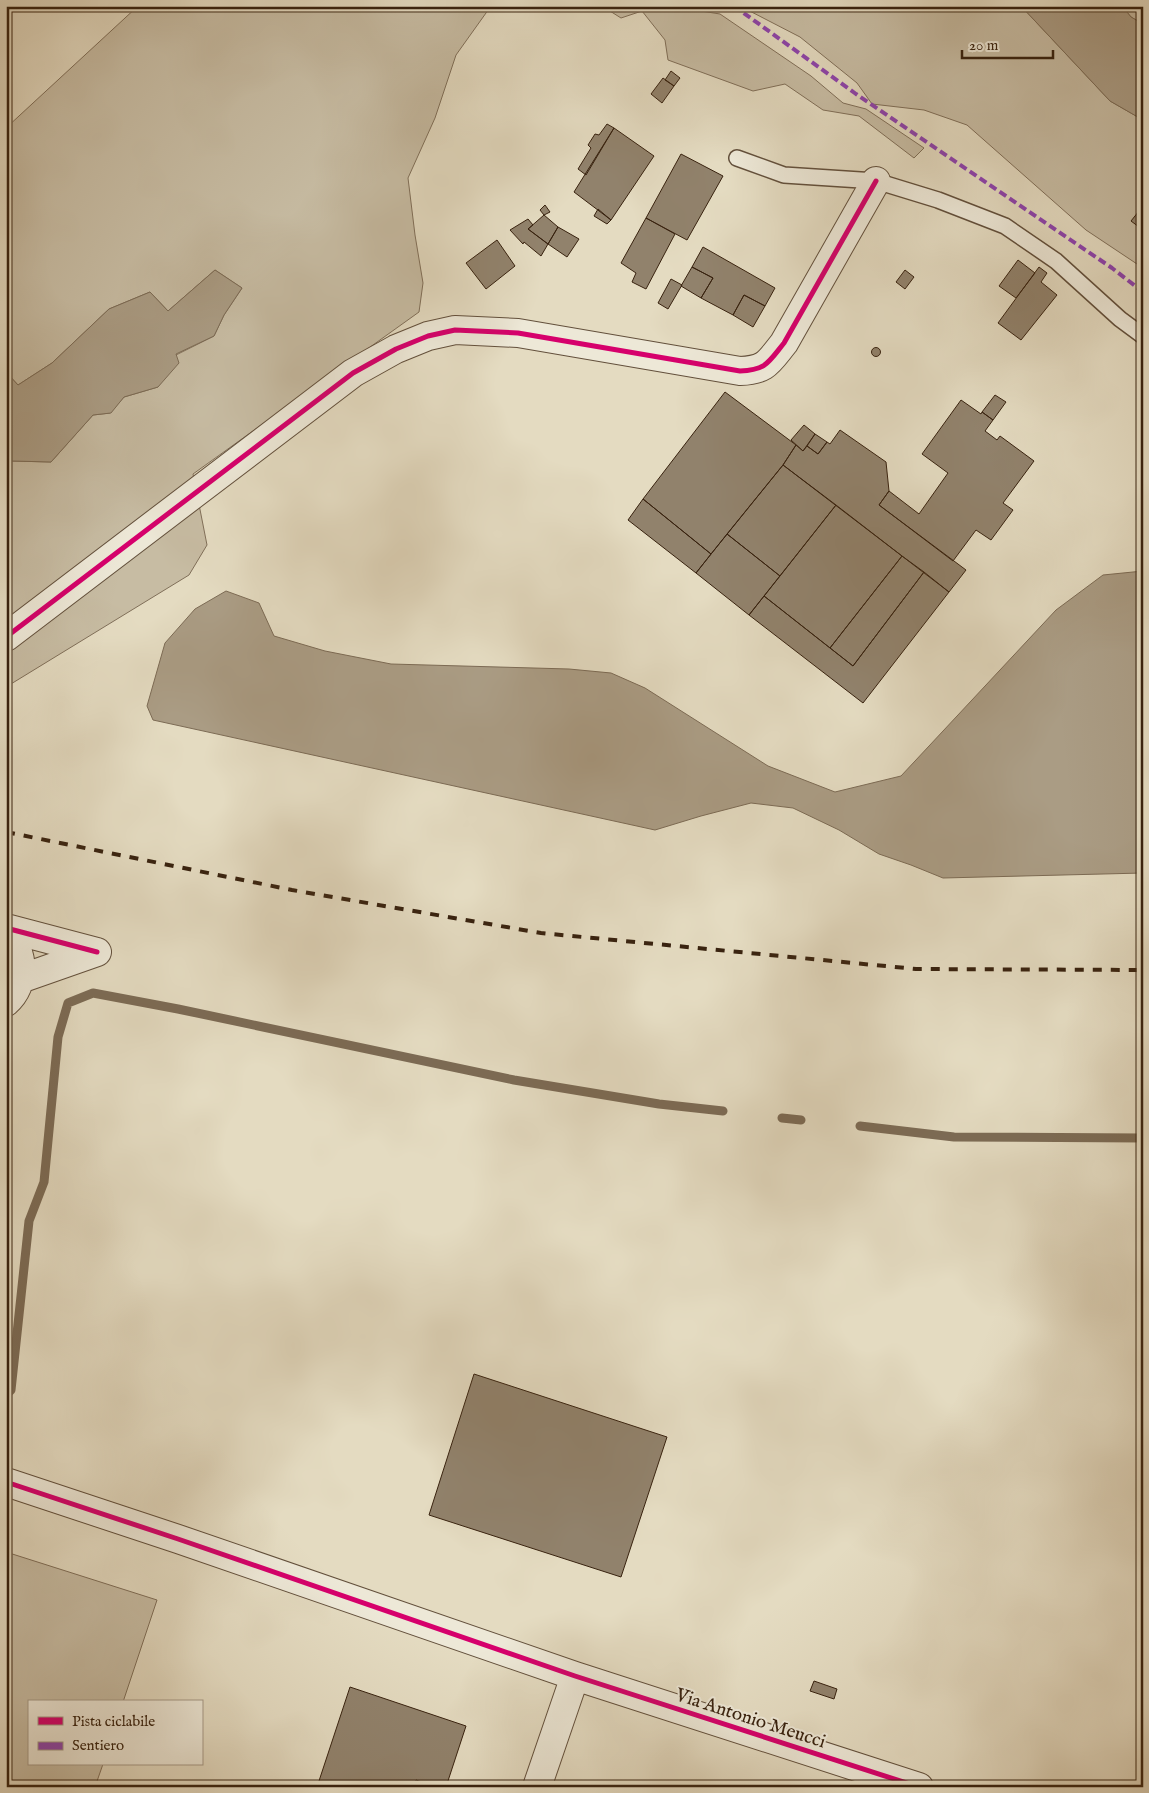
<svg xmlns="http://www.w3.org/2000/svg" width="1149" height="1793" viewBox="0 0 1149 1793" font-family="'IM FELL English',serif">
<rect width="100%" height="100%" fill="#e4dbc1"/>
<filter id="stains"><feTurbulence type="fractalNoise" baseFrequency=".004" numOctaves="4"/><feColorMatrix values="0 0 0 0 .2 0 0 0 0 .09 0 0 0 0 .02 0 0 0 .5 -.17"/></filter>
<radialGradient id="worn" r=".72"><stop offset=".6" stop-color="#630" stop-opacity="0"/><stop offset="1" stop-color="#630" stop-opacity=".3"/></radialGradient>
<!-- green -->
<path fill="#c7bca3" stroke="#806f59" d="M 138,6 L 491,6 L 456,55 L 435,118 L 408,178 L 415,235 L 423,283 L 419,312 L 193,474 L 207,545 L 189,575 L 6,687 L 6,467 L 12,461 L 51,462 L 93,415 L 110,413 L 124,397 L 158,387 L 176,355 L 214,336 L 224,315 L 242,288 L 215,270 L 168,311 L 150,292 L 109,309 L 52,363 L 18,385 L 6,372 L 6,128 Z
M 602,6 L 670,6 L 720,14 L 811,76 L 843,103 L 866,109 L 924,148 L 914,158 L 859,116 L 823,110 L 785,84 L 753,91 L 668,60 L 665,40 L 642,11 L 621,18 Z
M 740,6 L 1021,6 L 1110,101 L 1143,120 L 1143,268 L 1086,230 L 967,125 L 924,110 L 872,104 L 857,83 L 800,37 Z
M 1122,6 L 1143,6 L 1143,24 L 1131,17 Z
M 6,1552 L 157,1600 L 123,1702 L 29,1702 L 29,1764 L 103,1764 L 95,1787 L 6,1787 Z"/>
<!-- water -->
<path fill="#aa9c84" stroke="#7c6b55" d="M 1021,6 L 1122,6 L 1131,17 L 1143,24 L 1143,120 L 1110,101 Z
M 215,270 L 242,288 L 224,315 L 214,336 L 176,354 L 179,363 L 158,387 L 124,397 L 111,413 L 93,415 L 51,462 L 12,461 L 6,467 L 6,372 L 18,385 L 52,363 L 109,309 L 150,292 L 168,311 Z
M 1143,571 L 1143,873 L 943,878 L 911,865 L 879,854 L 839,830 L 793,808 L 751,803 L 701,816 L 655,830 L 153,720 L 147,706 L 165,643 L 195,609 L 226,591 L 259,603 L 274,636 L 325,651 L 391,664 L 569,669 L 611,673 L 645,688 L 768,766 L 835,792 L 901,776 L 1056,610 L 1103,575 Z"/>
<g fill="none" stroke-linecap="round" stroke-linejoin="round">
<!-- stream -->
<path stroke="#7c6b55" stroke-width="9" d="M 782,1118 L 801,1120
M 860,1126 L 954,1137 L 1143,1138
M 6,1395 L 11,1390 L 29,1221 L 44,1182 L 58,1037 L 68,1003 L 93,993 L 178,1009 L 514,1080 L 659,1104 L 723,1111"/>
</g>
<!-- building -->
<path fill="#91826c" stroke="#38220f" d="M 671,71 L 680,78 L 674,86 L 665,80 Z
M 663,78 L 674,86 L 662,103 L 651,94 Z
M 607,124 L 614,128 L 586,175 L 578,169 L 591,148 L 588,145 L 595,134 L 599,135 Z
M 614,128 L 654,156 L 611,220 L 574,192 Z
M 681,154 L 723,176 L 687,240 L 646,218 Z
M 545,205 L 550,212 L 544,215 L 540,210 Z
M 1143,206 L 1143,230 L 1131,221 Z
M 598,209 L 611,220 L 607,224 L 594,216 Z
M 544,215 L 558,227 L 548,244 L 528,229 Z
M 646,218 L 675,234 L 646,289 L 632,282 L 636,273 L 621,263 Z
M 528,219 L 533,225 L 528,229 L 548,244 L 541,256 L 524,242 L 523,244 L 510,230 Z
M 558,227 L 579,239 L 567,257 L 548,244 Z
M 497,240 L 515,266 L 486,289 L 466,263 Z
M 703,247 L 775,288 L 765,306 L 744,295 L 733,315 L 701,298 L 713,278 L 692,267 Z
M 1018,260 L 1035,273 L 1016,298 L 999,286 Z
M 692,267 L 713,278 L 701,298 L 681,286 Z
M 1039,267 L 1047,273 L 1041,282 L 1057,295 L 1021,340 L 998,323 Z
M 905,270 L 914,277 L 905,289 L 896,282 Z
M 671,279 L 682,285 L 668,309 L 658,303 Z
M 744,295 L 765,306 L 753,327 L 733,315 Z
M871.5 352a4.5 4.5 0 1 1 9 0a4.5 4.5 0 1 1-9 0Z
M 725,392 L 796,445 L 783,465 L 711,554 L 643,499 Z
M 995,395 L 1006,402 L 993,420 L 982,412 Z
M 961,400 L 981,414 L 982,412 L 993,420 L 985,431 L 997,440 L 1000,436 L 1034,461 L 1003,503 L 1013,510 L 991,540 L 976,530 L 953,561 L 879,505 L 889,491 L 919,514 L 948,473 L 922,454 Z
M 804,425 L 815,434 L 803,451 L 791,440 Z
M 840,430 L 886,462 L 889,491 L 879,505 L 966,570 L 949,592 L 783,465 L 796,445 L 803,451 L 807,446 L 818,454 L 827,442 L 830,444 Z
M 815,434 L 827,442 L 818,454 L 807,446 Z
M 783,465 L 836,505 L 780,576 L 727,534 Z
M 643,499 L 711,554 L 696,573 L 628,520 Z
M 836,505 L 902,556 L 830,648 L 764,596 Z
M 727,534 L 780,576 L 749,615 L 696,573 Z
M 902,556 L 924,572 L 853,666 L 830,648 Z
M 924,572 L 949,592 L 863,703 L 749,615 L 764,596 L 853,666 Z
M 474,1374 L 667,1437 L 621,1577 L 429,1515 Z
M 814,1681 L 837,1689 L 834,1699 L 810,1691 Z
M 350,1687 L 466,1726 L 446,1787 L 436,1787 L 416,1780 L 414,1787 L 317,1787 Z"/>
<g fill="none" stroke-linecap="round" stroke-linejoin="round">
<defs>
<path id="service" d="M 737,158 L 784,175 L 876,181 L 938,200 L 1005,226 L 1056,261 L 1120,319 L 1143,336"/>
<path id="minor" d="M 6,637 L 353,373 L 396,349 L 428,336 L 455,330 L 518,333 L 740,371 C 766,370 768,363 784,343 L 876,181
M 6,928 L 97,952
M 6,934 C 25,951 26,985 6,1002
M 20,979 L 97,952
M 6,1482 L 178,1539 L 575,1676 L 919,1787
M 537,1787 L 575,1676"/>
</defs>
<!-- service casing -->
<use href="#service" stroke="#63503c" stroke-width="18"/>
<!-- minor casing -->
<use href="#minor" stroke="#63503c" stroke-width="30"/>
<!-- service -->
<use href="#service" stroke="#ede8d7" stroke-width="15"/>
<!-- minor -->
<use href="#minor" stroke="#ede8d7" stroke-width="28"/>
<!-- rail -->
<path stroke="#38220f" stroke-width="4" stroke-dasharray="9 9" stroke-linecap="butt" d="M 6,832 L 292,890 L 541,933 L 916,969 L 1143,970"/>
<!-- quiet -->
<path stroke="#8e44ad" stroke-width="4" stroke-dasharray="8 4" stroke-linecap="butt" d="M 734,6 L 856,94 L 1112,268 L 1143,292"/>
<defs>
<path id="cycleway" d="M 6,637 L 353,373 L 396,349 L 428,336 L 455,330 L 518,333 L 740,371 C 766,370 768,363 784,343 L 876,181
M 6,928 L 97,952
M 6,1482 L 178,1539 L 575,1676 L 919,1787"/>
</defs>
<!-- cycleway casing -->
<use href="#cycleway" stroke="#ede8d7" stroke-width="8"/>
<!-- cycleway -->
<use href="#cycleway" stroke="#d6006c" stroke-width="5"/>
</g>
<g text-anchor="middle" stroke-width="4" stroke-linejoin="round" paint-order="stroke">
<!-- street labels -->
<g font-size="19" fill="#38220f" stroke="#ede8d7">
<text transform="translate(751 1717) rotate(18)" y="7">Via Antonio Meucci</text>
</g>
</g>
<!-- margin -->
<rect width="1149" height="1793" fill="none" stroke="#e4dbc1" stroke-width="25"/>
<rect x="8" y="8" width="1134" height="1778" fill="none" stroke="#38220f" stroke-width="2.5"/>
<rect x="12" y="12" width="1124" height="1768" fill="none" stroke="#38220f"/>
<!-- legend -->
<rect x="28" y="1700" width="175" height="65" fill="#ede8d7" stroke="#a59987"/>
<rect x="38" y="1717" width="25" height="8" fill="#d6006c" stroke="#a59987"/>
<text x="72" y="1726" font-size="15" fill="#38220f">Pista ciclabile</text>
<rect x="38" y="1742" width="25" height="8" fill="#8e44ad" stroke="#a59987"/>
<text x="72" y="1750" font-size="15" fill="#38220f">Sentiero</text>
<!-- scale -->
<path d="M962 50v8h91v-8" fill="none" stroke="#38220f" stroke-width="2.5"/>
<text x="969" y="50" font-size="15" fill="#38220f" stroke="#ede8d7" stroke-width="4" paint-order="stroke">20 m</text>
<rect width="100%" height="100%" filter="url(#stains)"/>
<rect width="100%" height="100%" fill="url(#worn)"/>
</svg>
